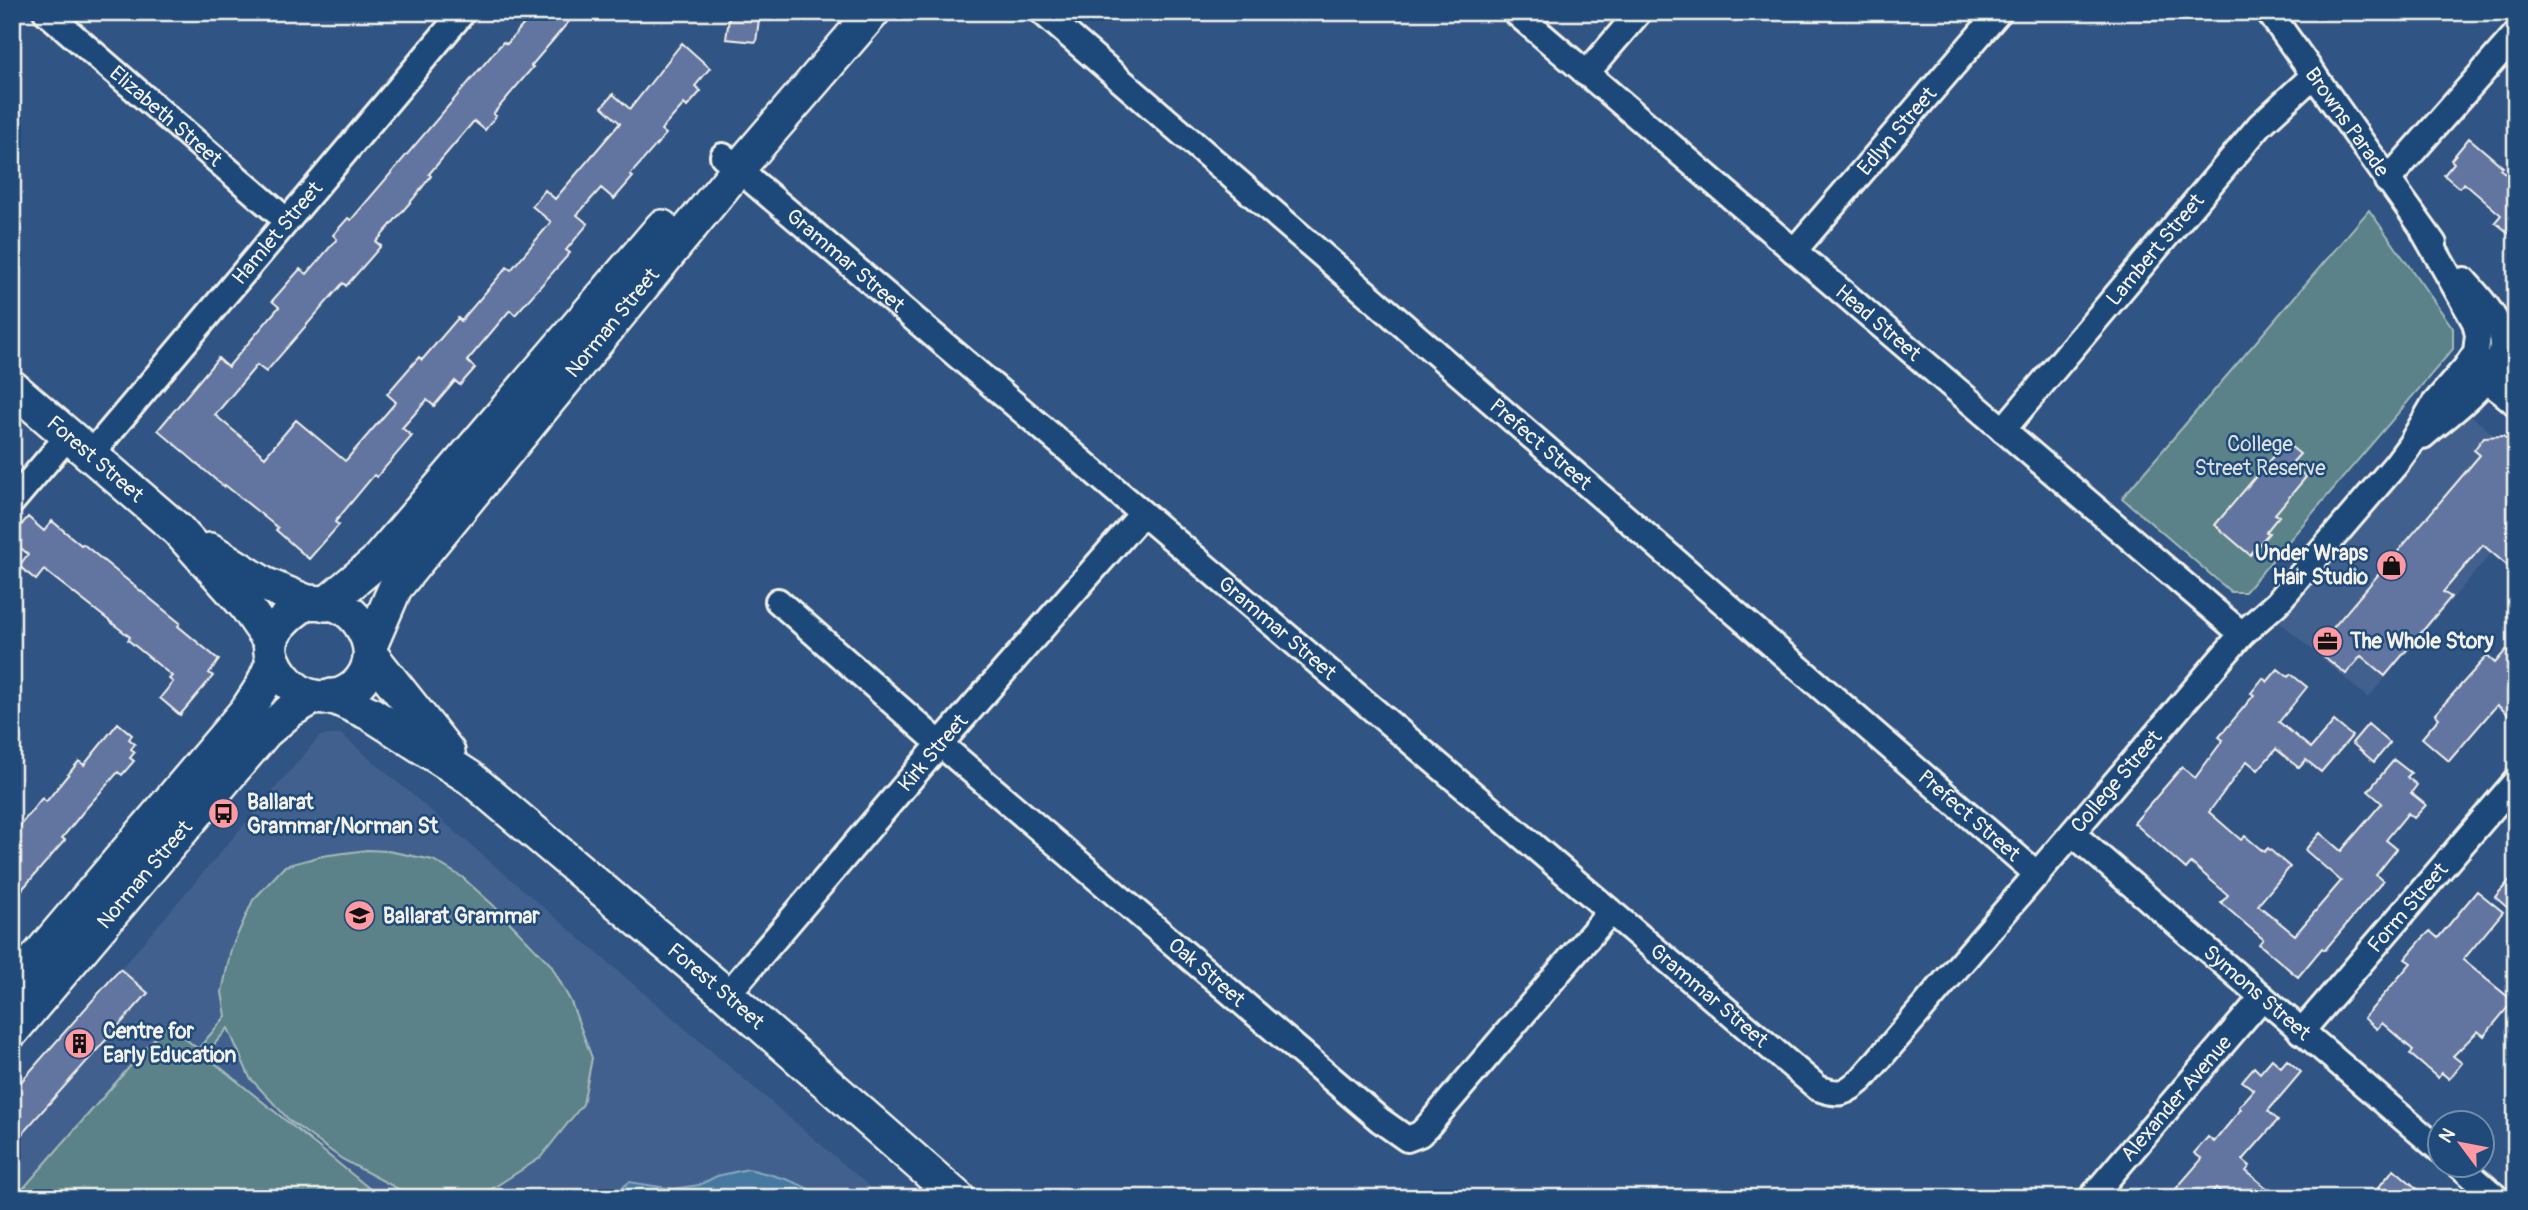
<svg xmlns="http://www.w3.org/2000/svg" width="2528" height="1210" viewBox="0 0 2528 1210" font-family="Pangolin,sans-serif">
<rect width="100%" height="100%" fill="#305484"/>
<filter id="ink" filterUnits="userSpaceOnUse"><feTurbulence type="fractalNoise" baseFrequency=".0143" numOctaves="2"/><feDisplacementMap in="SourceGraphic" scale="14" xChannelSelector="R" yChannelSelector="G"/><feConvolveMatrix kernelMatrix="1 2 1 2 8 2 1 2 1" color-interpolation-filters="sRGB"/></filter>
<g filter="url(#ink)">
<!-- built -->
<path fill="#43618e" d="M 2462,408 L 2516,454 L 2516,524 L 2368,698 L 2280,622 Z
M 341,734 L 883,1198 L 12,1198 L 12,1096 L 320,736 Z"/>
<!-- green -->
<path fill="#5a8288" stroke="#a7bab8" stroke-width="2" d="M 2369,210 L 2453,328 L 2453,349 L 2245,592 L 2231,592 L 2122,498 Z
M 367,850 L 388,851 L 433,860 L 462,877 L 493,905 L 551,965 L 571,1002 L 592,1058 L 583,1104 L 540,1158 L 479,1197 L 417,1192 L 411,1198 L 400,1198 L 406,1191 L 400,1190 L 342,1159 L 290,1121 L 250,1078 L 228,1028 L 205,1055 L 381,1198 L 15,1198 L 167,1024 L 198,1049 L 226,1016 L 222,992 L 231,949 L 253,900 L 285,866 L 322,856 Z"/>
<!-- water -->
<path fill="#4479a1" stroke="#8aa9bd" stroke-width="2" d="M 748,1169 C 772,1175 802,1181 821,1198 L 610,1198 L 629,1182 L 673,1189 L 699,1185 L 717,1176 Z"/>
<!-- building -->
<path fill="#6274a0" stroke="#f4f1e8" stroke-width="2" d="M 534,12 L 577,12 L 531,66 L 533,67 L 493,114 L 496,116 L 485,130 L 474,121 L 429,174 L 431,176 L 413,199 L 376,242 L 381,246 L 346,286 L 343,283 L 266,372 L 257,365 L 215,415 L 265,457 L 296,420 L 345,461 L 347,459 L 396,402 L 387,394 L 419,357 L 422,360 L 458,318 L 461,321 L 507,267 L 511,270 L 551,222 L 532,206 L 545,190 L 555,199 L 620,123 L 602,107 L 613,94 L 630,109 L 682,43 L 710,68 L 695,86 L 701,91 L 687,107 L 684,104 L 661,130 L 666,134 L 630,175 L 633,177 L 614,199 L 601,188 L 577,215 L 588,224 L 566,250 L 570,253 L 515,315 L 510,310 L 467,361 L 475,368 L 460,385 L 455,381 L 434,406 L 427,400 L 402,428 L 412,436 L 377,477 L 374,475 L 335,522 L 339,525 L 309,559 L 276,530 L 278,528 L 225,485 L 224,487 L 158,430 L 218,358 L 228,367 L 279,307 L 272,301 L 300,269 L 307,274 L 337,239 L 333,235 L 348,218 L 351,220 L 503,42 L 507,44 Z
M 730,12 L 760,12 L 756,42 L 726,39 Z
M 2469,138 L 2503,167 L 2500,169 L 2516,182 L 2516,239 L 2495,222 L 2501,215 L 2464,183 L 2459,188 L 2444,175 L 2454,163 L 2451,160 Z
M 2503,436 L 2516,446 L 2516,573 L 2483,545 L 2443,592 L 2451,597 L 2385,676 L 2361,656 L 2346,674 L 2315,649 L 2480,455 L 2474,450 L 2484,437 Z
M 2285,442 L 2300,454 L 2291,464 L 2306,477 L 2275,514 L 2279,516 L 2266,532 L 2269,533 L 2250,555 L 2215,525 Z
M 28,517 L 44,531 L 52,521 L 81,545 L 83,544 L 180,623 L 178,626 L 219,660 L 209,673 L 213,676 L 180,715 L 160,698 L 173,682 L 169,679 L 172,676 L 128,640 L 130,637 L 44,570 L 36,580 L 19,566 L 28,554 L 12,541 L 12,536 Z
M 2506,650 L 2516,657 L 2516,721 L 2497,705 L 2449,761 L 2422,738 L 2439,718 L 2435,714 L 2487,656 L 2495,663 Z
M 2278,669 L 2288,677 L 2291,674 L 2307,687 L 2279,722 L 2311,748 L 2334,721 L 2352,736 L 2321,772 L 2306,760 L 2299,768 L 2276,749 L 2258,770 L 2247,761 L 2209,812 L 2241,840 L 2245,836 L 2264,852 L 2268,848 L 2290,867 L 2258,905 L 2295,935 L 2341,881 L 2305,850 L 2320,833 L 2341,851 L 2382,803 L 2368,791 L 2394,760 L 2411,773 L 2407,777 L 2417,785 L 2411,793 L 2426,805 L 2414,818 L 2408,813 L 2386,840 L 2397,849 L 2376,875 L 2383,881 L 2325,950 L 2322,948 L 2298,977 L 2259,944 L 2263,939 L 2221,903 L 2228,895 L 2191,863 L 2186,869 L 2134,823 L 2182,767 L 2195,778 L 2223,740 L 2219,737 L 2254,695 L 2251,693 L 2263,678 L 2267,682 Z
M 118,723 L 132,735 L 129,739 L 135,744 L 131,749 L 135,752 L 130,758 L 134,761 L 122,775 L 118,772 L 83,812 L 62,838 L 65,840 L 12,901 L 12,835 L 42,798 L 46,802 L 79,761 L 84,765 Z
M 2368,724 L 2390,743 L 2374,762 L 2352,743 Z
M 2516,873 L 2516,915 L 2495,897 Z
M 2477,891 L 2503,912 L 2463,960 L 2513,1001 L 2484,1036 L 2478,1031 L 2453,1056 L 2462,1063 L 2449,1079 L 2442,1073 L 2438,1078 L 2410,1054 L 2413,1050 L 2382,1023 L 2377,1029 L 2364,1018 L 2411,963 L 2405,959 L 2422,939 L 2430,931 L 2438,938 Z
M 120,969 L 148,993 L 12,1145 L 12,1092 Z
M 2272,1059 L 2281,1067 L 2287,1060 L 2301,1072 L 2268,1111 L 2278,1120 L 2243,1160 L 2250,1166 L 2246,1171 L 2279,1198 L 2228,1198 L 2216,1188 L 2207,1198 L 2168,1198 L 2202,1159 L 2194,1153 L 2208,1137 L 2214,1142 L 2241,1109 L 2239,1107 L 2254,1090 L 2242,1081 L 2254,1067 L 2260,1073 Z
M 2394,1169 L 2428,1198 L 2389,1198 L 2378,1188 Z"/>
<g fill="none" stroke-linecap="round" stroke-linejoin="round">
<defs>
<g id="street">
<path id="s1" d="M 46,12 L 287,221"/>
<path id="s2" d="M 1042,12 L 2038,875"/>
<path id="s3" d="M 1515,12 L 2242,634"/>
<path id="s4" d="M 2269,12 L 2434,244"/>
<path d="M 1586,74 L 1639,12"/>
<path id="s5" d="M 723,156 L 1818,1088 C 1840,1096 1844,1094 1862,1079 L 2242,634 L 2277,603 L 2396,464 L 2410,445 L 2434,404 L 2466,367 L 2476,352 L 2478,335 L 2475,322 L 2424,232"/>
<path d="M 2387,181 L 2516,34"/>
<path id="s6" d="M 1794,251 L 1999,12"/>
<path d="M 2482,362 L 2497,365 L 2516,379"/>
<path d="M 2478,370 C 2488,384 2503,391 2516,404"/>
<path id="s7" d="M 2003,430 L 2260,125 L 2314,75"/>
<path d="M 2423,436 C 2450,412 2517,370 2499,328 C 2492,310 2476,294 2464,280"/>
<path id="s8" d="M 91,454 L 463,12"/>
<path d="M 12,502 L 69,435"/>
<path id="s9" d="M 778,601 L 940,744 L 1380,1120 L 1407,1139 L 1420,1134 L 1427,1127 L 1610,912"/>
<path id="s10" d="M 2073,834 L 2440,1150"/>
<path id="s11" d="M 727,995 L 940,744 L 1142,514"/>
<path id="s12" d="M 2301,1032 L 2516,781"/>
<path d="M 2458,1164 L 2497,1198"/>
<path id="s13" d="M 2091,1198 L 2261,999"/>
</g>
<g id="secondary">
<path id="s14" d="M 12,387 L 178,530 L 246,606 L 271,642"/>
<path d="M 210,550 L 264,584 L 307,602"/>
<path d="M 307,602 C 317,603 330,602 339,606 C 359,615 375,642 369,664 C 362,688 339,701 314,697 C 293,694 267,664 271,642 C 275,624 294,611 307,602 Z"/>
<path d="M 326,604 L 375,563 L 662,227"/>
<path id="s15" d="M 370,646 L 395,588 L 738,169 L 873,12"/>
<path d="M 371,655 L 448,752"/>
<path id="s16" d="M 332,696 L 371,714 L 469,777 L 727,995 L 958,1198"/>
<path d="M 12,987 L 247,710 L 262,687 L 273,662"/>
<path id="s17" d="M 12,1031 L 265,732 L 291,710 L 314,697"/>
</g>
</defs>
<!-- street casing -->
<use href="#street" stroke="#f4f1e8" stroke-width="30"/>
<!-- secondary casing -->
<use href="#secondary" stroke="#f4f1e8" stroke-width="38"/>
<!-- street -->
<use href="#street" stroke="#1f4a7a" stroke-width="24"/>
<!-- secondary -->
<use href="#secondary" stroke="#1f4a7a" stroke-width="33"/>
</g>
</g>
<!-- icons -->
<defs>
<symbol id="shop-disc" viewBox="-11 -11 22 22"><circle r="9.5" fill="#ff9aa2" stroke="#1f4a7a"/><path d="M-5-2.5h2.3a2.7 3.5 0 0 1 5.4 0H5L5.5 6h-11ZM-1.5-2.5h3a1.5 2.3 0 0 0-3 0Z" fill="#111"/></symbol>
<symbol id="office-disc" viewBox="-11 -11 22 22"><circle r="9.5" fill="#ff9aa2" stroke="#1f4a7a"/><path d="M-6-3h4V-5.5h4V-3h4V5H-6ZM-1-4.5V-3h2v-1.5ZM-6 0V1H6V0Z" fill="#111"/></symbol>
<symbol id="bus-disc" viewBox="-11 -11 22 22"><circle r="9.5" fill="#ff9aa2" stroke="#1f4a7a"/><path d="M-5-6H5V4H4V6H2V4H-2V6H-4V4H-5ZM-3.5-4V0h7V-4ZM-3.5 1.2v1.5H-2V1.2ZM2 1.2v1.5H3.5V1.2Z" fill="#111"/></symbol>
<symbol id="school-disc" viewBox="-11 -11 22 22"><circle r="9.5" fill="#ff9aa2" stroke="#1f4a7a"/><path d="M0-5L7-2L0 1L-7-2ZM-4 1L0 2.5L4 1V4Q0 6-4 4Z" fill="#111"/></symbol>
<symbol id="building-disc" viewBox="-11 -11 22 22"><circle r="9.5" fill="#ff9aa2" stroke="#1f4a7a"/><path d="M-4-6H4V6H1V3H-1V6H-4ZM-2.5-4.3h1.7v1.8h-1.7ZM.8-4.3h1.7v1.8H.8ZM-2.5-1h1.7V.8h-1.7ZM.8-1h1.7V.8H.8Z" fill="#111"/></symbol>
</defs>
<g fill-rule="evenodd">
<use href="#shop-disc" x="2374" y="548" width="35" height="35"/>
<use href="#office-disc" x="2310" y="624" width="35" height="35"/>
<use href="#bus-disc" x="206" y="796" width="35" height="35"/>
<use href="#school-disc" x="342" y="898" width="35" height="35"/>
<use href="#building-disc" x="62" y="1026" width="35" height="35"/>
</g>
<g text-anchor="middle" stroke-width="5" stroke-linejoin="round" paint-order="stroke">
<!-- street labels -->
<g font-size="21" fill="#f4f1e8" stroke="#1f4a7a">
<text dy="7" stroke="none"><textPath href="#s1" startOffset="159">Elizabeth Street</textPath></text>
<text dy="7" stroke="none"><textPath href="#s4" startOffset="135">Browns Parade</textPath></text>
<text dy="7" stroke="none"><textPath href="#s6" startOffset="158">Edlyn Street</textPath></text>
<text dy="7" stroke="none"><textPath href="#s8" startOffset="289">Hamlet Street</textPath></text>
<text dy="7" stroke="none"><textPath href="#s7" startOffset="236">Lambert Street</textPath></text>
<text dy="7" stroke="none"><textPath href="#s5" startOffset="161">Grammar Street</textPath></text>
<text dy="7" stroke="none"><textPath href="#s15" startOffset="406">Norman Street</textPath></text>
<text dy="7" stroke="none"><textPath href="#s3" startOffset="478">Head Street</textPath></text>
<text dy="7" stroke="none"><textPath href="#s2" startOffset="660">Prefect Street</textPath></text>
<text dy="7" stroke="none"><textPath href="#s14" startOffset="110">Forest Street</textPath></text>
<text dy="7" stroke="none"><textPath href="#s5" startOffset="728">Grammar Street</textPath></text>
<text dy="7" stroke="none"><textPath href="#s11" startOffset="318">Kirk Street</textPath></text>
<text dy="7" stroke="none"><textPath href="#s5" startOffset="1878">College Street</textPath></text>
<text dy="7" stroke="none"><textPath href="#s2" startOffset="1227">Prefect Street</textPath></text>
<text dy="7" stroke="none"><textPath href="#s17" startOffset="205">Norman Street</textPath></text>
<text dy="7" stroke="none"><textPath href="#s12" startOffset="164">Form Street</textPath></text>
<text dy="7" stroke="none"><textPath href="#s9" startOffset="567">Oak Street</textPath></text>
<text dy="7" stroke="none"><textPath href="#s16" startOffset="483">Forest Street</textPath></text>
<text dy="7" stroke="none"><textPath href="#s10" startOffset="243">Symons Street</textPath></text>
<text dy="7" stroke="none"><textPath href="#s5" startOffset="1295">Grammar Street</textPath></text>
<text dy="7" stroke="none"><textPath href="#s13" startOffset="131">Alexander Avenue</textPath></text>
</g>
<!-- park labels -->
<g font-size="21" fill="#dde0da" stroke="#1f4a7a">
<text x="2260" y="451">College<tspan x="2260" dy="24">Street Reserve</tspan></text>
</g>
<!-- poi labels -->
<g font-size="21" font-weight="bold" fill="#f4f1e8" stroke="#1f4a7a" text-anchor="start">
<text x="2368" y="560" text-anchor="end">Under Wraps<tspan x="2368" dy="24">Hair Studio</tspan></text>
<text x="2350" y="648">The Whole Story</text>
<text x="247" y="809">Ballarat<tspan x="247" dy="24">Grammar/Norman St</tspan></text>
<text x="383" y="923">Ballarat Grammar</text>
<text x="103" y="1038">Centre for<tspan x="103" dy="24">Early Education</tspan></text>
</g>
</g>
<!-- margin -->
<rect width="2528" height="1210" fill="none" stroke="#1f4a7a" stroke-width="42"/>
<rect x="21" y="21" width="2486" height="1168" fill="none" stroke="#f4f1e8" stroke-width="2.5" filter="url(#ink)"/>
<!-- north arrow -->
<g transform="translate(2461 1144) rotate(302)"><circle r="33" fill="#1f4a7a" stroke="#748da6" stroke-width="2"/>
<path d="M0-5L12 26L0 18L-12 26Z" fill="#ff9aa2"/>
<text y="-10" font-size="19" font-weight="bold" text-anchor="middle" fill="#f4f1e8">N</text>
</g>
</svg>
